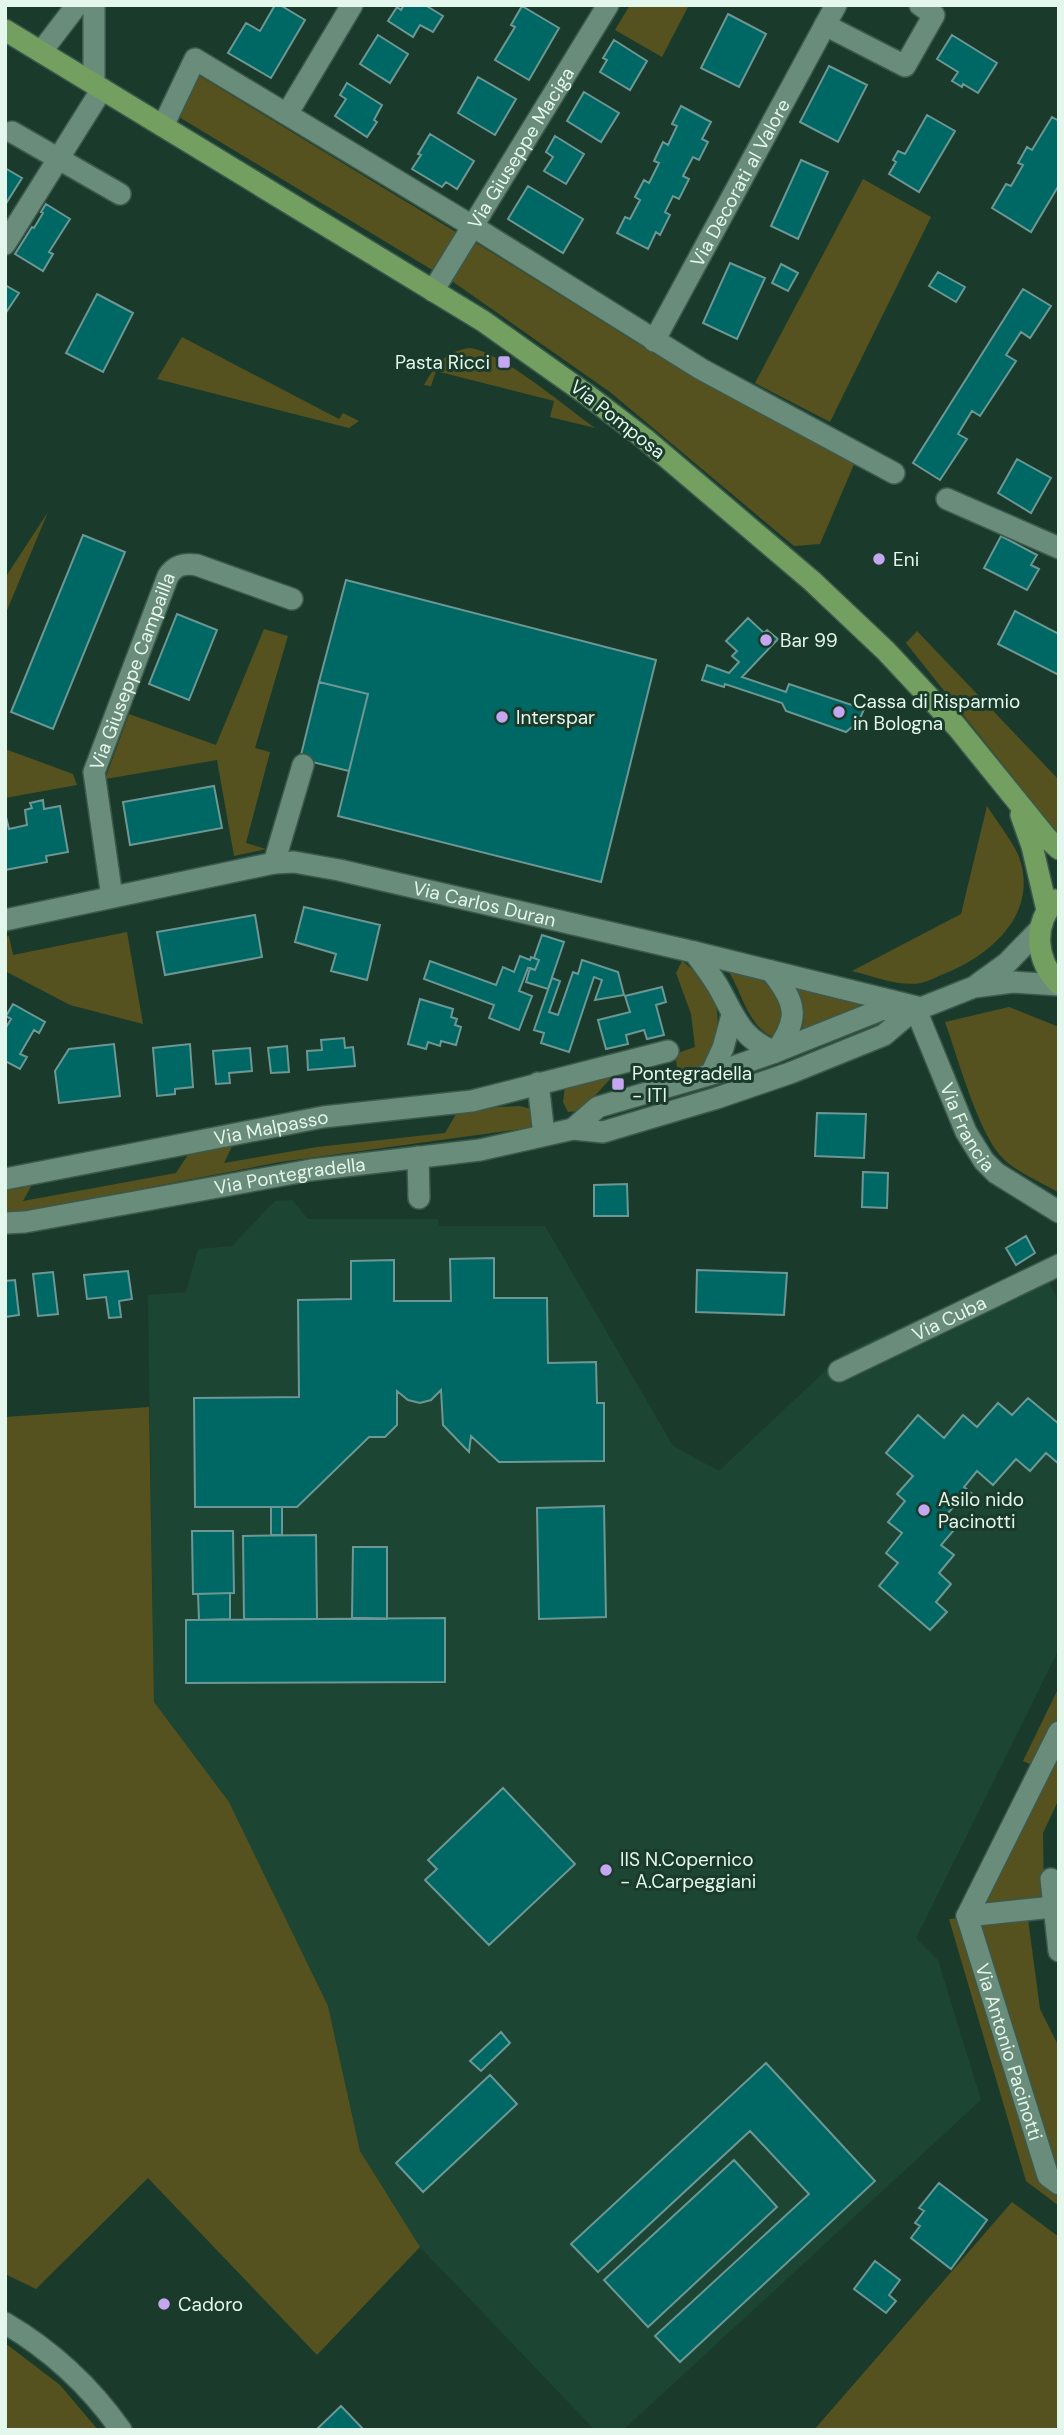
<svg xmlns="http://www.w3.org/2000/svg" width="1064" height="2435" viewBox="0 0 1064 2435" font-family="'DM Sans',sans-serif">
<rect width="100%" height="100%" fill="#1a3b2b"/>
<!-- built -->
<path fill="#1c4633" d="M 292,1200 L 308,1219 L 438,1219 L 439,1226 L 545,1226 L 673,1446 L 719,1471 L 844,1353 L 1039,1263 L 1059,1302 L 1059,1649 L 916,1938 L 938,1960 L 981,2100 L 623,2430 L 595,2430 L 420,2247 L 360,2151 L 328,2006 L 229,1802 L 154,1702 L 148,1295 L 186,1292 L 198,1249 L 232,1246 L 275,1201 Z"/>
<!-- green -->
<path fill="#56521f" d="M 630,5 L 689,5 L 662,57 L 615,30 Z
M 195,73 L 459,234 L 434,271 L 174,114 Z
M 863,179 L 931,217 L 830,422 L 755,383 Z
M 473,241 L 645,348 L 855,462 L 820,544 L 794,546 L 610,392 L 449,279 Z
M 182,337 L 339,419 L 343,413 L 359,421 L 349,428 L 157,379 Z
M 469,348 C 499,350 568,409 595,428 L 550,417 L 554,401 L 436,371 L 431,386 L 424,385 C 436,364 445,352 469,348 Z
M 48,512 L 5,615 L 5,578 Z
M 264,629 L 288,636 L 255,748 L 270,752 L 246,843 L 266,849 L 234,856 L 217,760 L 105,779 L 129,714 L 216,745 Z
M 917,631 L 1059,780 L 1059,835 L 906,643 Z
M 5,749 L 73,774 L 77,785 L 5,798 Z
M 987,806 C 997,822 1012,840 1019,857 C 1039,913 992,954 946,973 C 938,976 929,981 921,983 C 899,987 873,976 852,971 L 961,914 Z
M 127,932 L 143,1024 L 70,1005 L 5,971 L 5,937 L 9,936 L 13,955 Z
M 682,961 C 721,991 728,1023 703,1066 L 678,1074 L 675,1054 L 695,1047 L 691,1014 L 676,973 Z
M 726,967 L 763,978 L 785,1002 L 781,1040 C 747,1031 744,994 726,967 Z
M 792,982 L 871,1007 L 800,1034 C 808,1015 804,998 792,982 Z
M 1009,1007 L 1059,1027 L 1059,1193 C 1040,1181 1014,1172 999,1154 C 976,1125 958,1058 945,1022 Z
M 612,1077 L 581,1111 L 568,1112 L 563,1102 L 565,1087 Z
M 519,1106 L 532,1109 L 534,1124 L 529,1128 L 280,1162 L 21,1212 L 5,1213 L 5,1186 L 34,1181 L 23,1201 L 176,1173 L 191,1150 L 234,1142 L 224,1163 L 317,1147 L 445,1133 L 459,1109 Z
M 149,1407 L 154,1702 L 229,1802 L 328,2006 L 360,2151 L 420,2247 L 317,2355 L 148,2178 L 36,2289 L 5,2274 L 5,1417 Z
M 1059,1687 L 1059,1721 L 1036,1767 L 1023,1761 Z
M 1059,1744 L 1059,1799 L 1043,1833 L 1044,1899 L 977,1909 Z
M 962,1918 L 1059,2190 L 1059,2206 L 1026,2181 L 949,1919 Z
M 1028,1919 L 1040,2009 L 1059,2047 L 1059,2169 L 1055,2167 L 982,1926 Z
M 1012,2202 L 1059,2237 L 1059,2426 L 1056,2430 L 814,2430 Z
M 5,2343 L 60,2385 L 98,2430 L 5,2430 Z"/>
<!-- building -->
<path fill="#006864" stroke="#6c9794" stroke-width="2" d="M 275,5 L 280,5 L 305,20 L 271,78 L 228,53 L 246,23 L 260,31 Z
M 404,5 L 425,5 L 443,16 L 433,32 L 420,25 L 413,37 L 388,21 L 397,7 L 401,10 Z
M 522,6 L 559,28 L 529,80 L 495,60 L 515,27 L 511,25 Z
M 728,14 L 766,34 L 739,87 L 701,68 Z
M 378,35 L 408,54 L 390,83 L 360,64 Z
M 952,35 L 997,63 L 978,93 L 963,84 L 962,87 L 952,81 L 958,72 L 937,59 Z
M 614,40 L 647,61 L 630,90 L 600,72 L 607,60 L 603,58 Z
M 829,66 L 867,85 L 838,142 L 800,122 Z
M 478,77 L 516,99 L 495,135 L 458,113 Z
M 347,83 L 382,105 L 374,120 L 377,122 L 367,137 L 335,116 L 346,99 L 340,95 Z
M 584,92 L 619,113 L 601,142 L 567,121 Z
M 681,106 L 711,122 L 702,139 L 708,142 L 699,160 L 693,157 L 683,176 L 689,179 L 679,199 L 673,196 L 665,212 L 670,215 L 660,235 L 656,232 L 648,249 L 617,233 L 625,217 L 630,219 L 640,200 L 635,197 L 644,180 L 649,183 L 659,163 L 654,161 L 663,142 L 668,145 L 677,126 L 672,124 Z
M 927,115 L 955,131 L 919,192 L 889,174 L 896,162 L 893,160 L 898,151 L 905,154 Z
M 1052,117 L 1059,121 L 1059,185 L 1031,232 L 992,208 L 1006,184 L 1011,186 L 1023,165 L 1018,163 L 1027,147 L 1032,150 Z
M 430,134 L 474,161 L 457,189 L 446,182 L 442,187 L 412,169 L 421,155 L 418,154 Z
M 555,136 L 584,154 L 566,184 L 544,171 L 553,157 L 546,152 Z
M 801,160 L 828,172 L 798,239 L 771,226 Z
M 5,168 L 22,178 L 5,205 Z
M 528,186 L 583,219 L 563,253 L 508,219 Z
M 46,204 L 70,219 L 49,252 L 53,254 L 43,271 L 15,254 L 32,227 L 34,228 L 43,213 L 41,212 Z
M 730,263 L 765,278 L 737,339 L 703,323 Z
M 781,264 L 798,273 L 788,291 L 772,283 Z
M 938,272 L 965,287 L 956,302 L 929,286 Z
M 5,285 L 19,293 L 5,314 Z
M 1023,289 L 1051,306 L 1030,338 L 1021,332 L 1006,355 L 1016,361 L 980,416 L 972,411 L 958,434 L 967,439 L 940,480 L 913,463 Z
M 97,294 L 133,313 L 103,372 L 66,353 Z
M 1017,459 L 1051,478 L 1031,513 L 998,493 Z
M 83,535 L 125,552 L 53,729 L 11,712 Z
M 1001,536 L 1037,555 L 1031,565 L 1039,569 L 1027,590 L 984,568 Z
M 346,580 L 656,660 L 601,882 L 338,816 L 368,694 L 319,682 Z
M 1015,611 L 1059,634 L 1059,675 L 998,644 Z
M 177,614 L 217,630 L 189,700 L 149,684 Z
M 748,618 L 764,633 L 767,630 L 778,639 L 742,677 L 786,692 L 789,684 L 864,709 L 859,721 L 846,732 L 786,711 L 782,703 L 725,684 L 724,687 L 702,680 L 707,665 L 729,673 L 739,662 L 732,656 L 737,651 L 726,641 Z
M 319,682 L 368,694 L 349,771 L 300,759 Z
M 214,786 L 222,828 L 130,845 L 123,802 Z
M 43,800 L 44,809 L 60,806 L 68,852 L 46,856 L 47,862 L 5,870 L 5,813 L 9,829 L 27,825 L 25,810 L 32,808 L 30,803 Z
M 304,907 L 380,925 L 367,980 L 331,971 L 336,954 L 295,942 Z
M 255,915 L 262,957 L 165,975 L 157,932 Z
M 542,935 L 564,942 L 548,989 L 526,982 L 530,968 L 535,970 L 539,960 L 534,958 Z
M 520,956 L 530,960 L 531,957 L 539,960 L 535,970 L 528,968 L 519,991 L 532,996 L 519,1030 L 489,1018 L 494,1005 L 424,979 L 430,961 L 496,985 L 503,967 L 514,972 Z
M 582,960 L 618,972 L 624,995 L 595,1000 L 602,980 L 594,977 L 569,1052 L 541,1043 L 544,1033 L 534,1030 L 552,978 L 560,981 L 549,1012 L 558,1015 L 573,972 L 578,974 Z
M 662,987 L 666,1002 L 656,1005 L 664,1035 L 647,1039 L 644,1030 L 626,1035 L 628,1044 L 606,1049 L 598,1020 L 630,1012 L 625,996 Z
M 420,999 L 453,1009 L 451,1017 L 457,1019 L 455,1025 L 461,1027 L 456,1045 L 441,1041 L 440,1046 L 428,1042 L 426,1049 L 408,1044 Z
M 13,1004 L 45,1022 L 39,1033 L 34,1030 L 20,1054 L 27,1057 L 20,1069 L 5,1061 L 5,1029 L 11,1019 L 6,1016 Z
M 344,1038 L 345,1048 L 353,1047 L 355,1066 L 308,1070 L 307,1051 L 322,1050 L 321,1040 Z
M 114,1044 L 120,1096 L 59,1103 L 55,1071 L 69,1049 Z
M 190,1044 L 193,1087 L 175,1089 L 175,1094 L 157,1096 L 153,1048 Z
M 287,1046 L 289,1072 L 271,1073 L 268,1048 Z
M 250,1048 L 252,1071 L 229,1073 L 230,1083 L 216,1084 L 213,1051 Z
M 817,1113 L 866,1114 L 864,1158 L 815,1156 Z
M 863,1172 L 888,1173 L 887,1208 L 862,1207 Z
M 627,1184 L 628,1216 L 594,1216 L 594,1185 Z
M 1026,1236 L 1035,1253 L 1016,1265 L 1006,1248 Z
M 494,1258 L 494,1298 L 547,1298 L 548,1363 L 596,1362 L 597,1403 L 604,1403 L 604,1461 L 499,1462 L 471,1436 L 469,1452 L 443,1425 L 441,1390 L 431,1400 L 420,1403 L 408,1400 L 397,1391 L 397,1425 L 385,1437 L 369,1437 L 297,1507 L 195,1507 L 194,1398 L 299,1397 L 298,1300 L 351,1299 L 351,1261 L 394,1260 L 394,1301 L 451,1301 L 450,1259 Z
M 697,1270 L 787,1273 L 784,1315 L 696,1312 Z
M 128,1271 L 132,1299 L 119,1301 L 121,1317 L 109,1318 L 106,1297 L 87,1299 L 84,1275 Z
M 53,1272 L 58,1314 L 38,1316 L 33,1274 Z
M 15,1280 L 19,1315 L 5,1317 L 5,1281 Z
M 1028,1398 L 1059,1424 L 1059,1464 L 1046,1453 L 1030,1471 L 1016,1459 L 993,1485 L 977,1471 L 964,1487 L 974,1495 L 964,1506 L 959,1501 L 947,1514 L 959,1524 L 941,1545 L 954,1555 L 939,1573 L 951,1584 L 936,1602 L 947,1612 L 930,1630 L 879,1586 L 898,1563 L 886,1553 L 902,1533 L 888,1522 L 905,1501 L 897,1494 L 913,1476 L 886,1453 L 918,1415 L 944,1438 L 963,1415 L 977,1427 L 998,1403 L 1012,1415 Z
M 604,1506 L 606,1617 L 539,1619 L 537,1508 Z
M 271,1507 L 282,1507 L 282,1535 L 271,1535 Z
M 192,1531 L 233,1531 L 234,1593 L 193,1594 Z
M 316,1535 L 317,1619 L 244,1619 L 243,1536 Z
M 353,1547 L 387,1547 L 387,1619 L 352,1618 Z
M 230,1593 L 230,1619 L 199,1620 L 198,1594 Z
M 445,1618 L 445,1682 L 186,1683 L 186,1620 Z
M 503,1788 L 575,1864 L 489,1945 L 425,1880 L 437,1869 L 428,1860 Z
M 501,2032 L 510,2043 L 481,2071 L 470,2061 Z
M 766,2063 L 875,2181 L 680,2362 L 655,2336 L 809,2194 L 750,2131 L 598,2272 L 571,2244 Z
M 490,2075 L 517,2104 L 423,2192 L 396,2163 Z
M 734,2160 L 777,2207 L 648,2327 L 604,2280 Z
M 939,2183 L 987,2220 L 951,2269 L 911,2238 L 920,2226 L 915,2223 L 924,2211 L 919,2208 Z
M 875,2261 L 900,2280 L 889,2295 L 896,2301 L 886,2313 L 854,2289 Z
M 341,2406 L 364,2430 L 316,2430 Z"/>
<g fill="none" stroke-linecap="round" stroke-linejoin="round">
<defs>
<g id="minor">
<path d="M 825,25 L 905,66 L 934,15 L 920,5"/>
<path d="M 41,52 L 77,5"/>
<path d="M 94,84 L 94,5"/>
<path d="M 287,114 L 352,5"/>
<path d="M 163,126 L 195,59 L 474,227 L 701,369 L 894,473"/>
<path d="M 12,132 L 120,194"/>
<path d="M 5,244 L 102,89"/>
<path id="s1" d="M 433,291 L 608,5"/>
<path id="s2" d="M 654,341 L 836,5"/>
<path d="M 947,499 L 1059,548"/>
<path d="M 274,863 L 303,765"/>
<path id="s3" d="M 112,897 L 94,772 L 168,576 C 175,565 184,563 197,565 L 292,599"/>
<path id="s4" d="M 5,920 L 274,863 L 294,862 L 339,870 L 694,952 L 921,1008"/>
<path d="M 694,952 C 703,964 712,976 719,988 C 736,1019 741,1038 775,1052"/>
<path d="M 771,971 C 796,1002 801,1019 775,1052"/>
<path d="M 978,984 L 1007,963 L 1040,929"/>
<path id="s5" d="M 916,1010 L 966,1132 L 984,1161 L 996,1173 L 1059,1212"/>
<path d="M 711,1074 L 723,1048 L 732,1015"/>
<path d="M 538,1083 L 544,1135"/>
<path d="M 573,1129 L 598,1107 L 719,1072 L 775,1052 L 883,1009 L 902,1011"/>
<path d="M 418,1157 L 419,1198"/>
<path id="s6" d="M 5,1179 L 323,1117 L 472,1101 L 668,1051"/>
<path id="s7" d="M 5,1223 L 25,1222 L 311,1170 L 480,1150 L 573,1129 L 603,1132 L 717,1098 L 790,1073 L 884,1035 L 911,1012 L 974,987 L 1013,982 L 1059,985"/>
<path id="s8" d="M 839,1371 L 1059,1265"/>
<path id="s9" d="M 1059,1732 L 967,1916 L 1048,2176 L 1059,2184"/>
<path d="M 1051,1879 L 1059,1951"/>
<path d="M 967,1916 L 1053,1907"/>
<path d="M 5,2323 C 51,2350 90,2386 121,2430"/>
</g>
<path id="major" d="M 5,30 L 483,321 L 586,394 L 645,439 L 812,581 L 886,651 L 957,727 L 1047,838 L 1059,849
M 1021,815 L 1032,846 L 1047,910
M 1055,900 C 1033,925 1035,960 1059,984"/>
</defs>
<!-- minor casing -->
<use href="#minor" stroke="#3c594c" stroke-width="24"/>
<!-- major casing -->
<use href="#major" stroke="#3c594c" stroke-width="24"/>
<!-- minor -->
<use href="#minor" stroke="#6a8c7a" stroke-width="21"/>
<!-- major -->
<use href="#major" stroke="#73a061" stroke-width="21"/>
</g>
<!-- markers -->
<g fill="#c5a7f1" stroke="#1a3b2b" stroke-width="2.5">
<rect x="497" y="355" width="14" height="14" rx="3.5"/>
<circle cx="879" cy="559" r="7"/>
<circle cx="766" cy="640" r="7"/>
<circle cx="839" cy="712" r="7"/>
<circle cx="502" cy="717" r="7"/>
<rect x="611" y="1077" width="14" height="14" rx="3.5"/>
<circle cx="924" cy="1510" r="7"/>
<circle cx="606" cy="1870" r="7"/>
<circle cx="164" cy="2304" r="7"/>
</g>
<g text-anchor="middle" stroke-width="6" stroke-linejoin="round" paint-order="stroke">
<!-- street labels -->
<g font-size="19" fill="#e4f7ec" stroke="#1a3b2b">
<text dy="7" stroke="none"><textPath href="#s1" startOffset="168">Via Giuseppe Maciga</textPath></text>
<text dy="7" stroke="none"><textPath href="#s2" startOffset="180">Via Decorati al Valore</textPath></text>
<text transform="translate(618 419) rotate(38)" y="7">Via Pomposa</text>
<text dy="7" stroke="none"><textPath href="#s3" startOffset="234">Via Giuseppe Campailla</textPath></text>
<text dy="7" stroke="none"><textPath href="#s4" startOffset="490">Via Carlos Duran</textPath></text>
<text dy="7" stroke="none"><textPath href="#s5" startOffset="128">Via Francia</textPath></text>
<text dy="7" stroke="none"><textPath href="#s6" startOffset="271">Via Malpasso</textPath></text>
<text dy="7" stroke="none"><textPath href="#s7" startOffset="289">Via Pontegradella</textPath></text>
<text dy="7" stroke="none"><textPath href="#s8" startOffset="122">Via Cuba</textPath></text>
<text dy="7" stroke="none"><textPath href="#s9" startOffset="348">Via Antonio Pacinotti</textPath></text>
</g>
<!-- poi labels -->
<g font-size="19" fill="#e4f7ec" stroke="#1a3b2b" text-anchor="start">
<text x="490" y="369" text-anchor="end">Pasta Ricci</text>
<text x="893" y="566">Eni</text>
<text x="780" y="647">Bar 99</text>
<text x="853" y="708">Cassa di Risparmio<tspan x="853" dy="22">in Bologna</tspan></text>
<text x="516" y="724">Interspar</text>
<text x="632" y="1080">Pontegradella<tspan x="632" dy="22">- ITI</tspan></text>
<text x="938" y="1506">Asilo nido<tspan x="938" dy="22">Pacinotti</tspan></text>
<text x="620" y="1866">IIS N.Copernico<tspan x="620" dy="22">- A.Carpeggiani</tspan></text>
<text x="178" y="2311">Cadoro</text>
</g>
</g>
<!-- border -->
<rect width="1064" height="2435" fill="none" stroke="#e4f7ec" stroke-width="14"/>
</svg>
